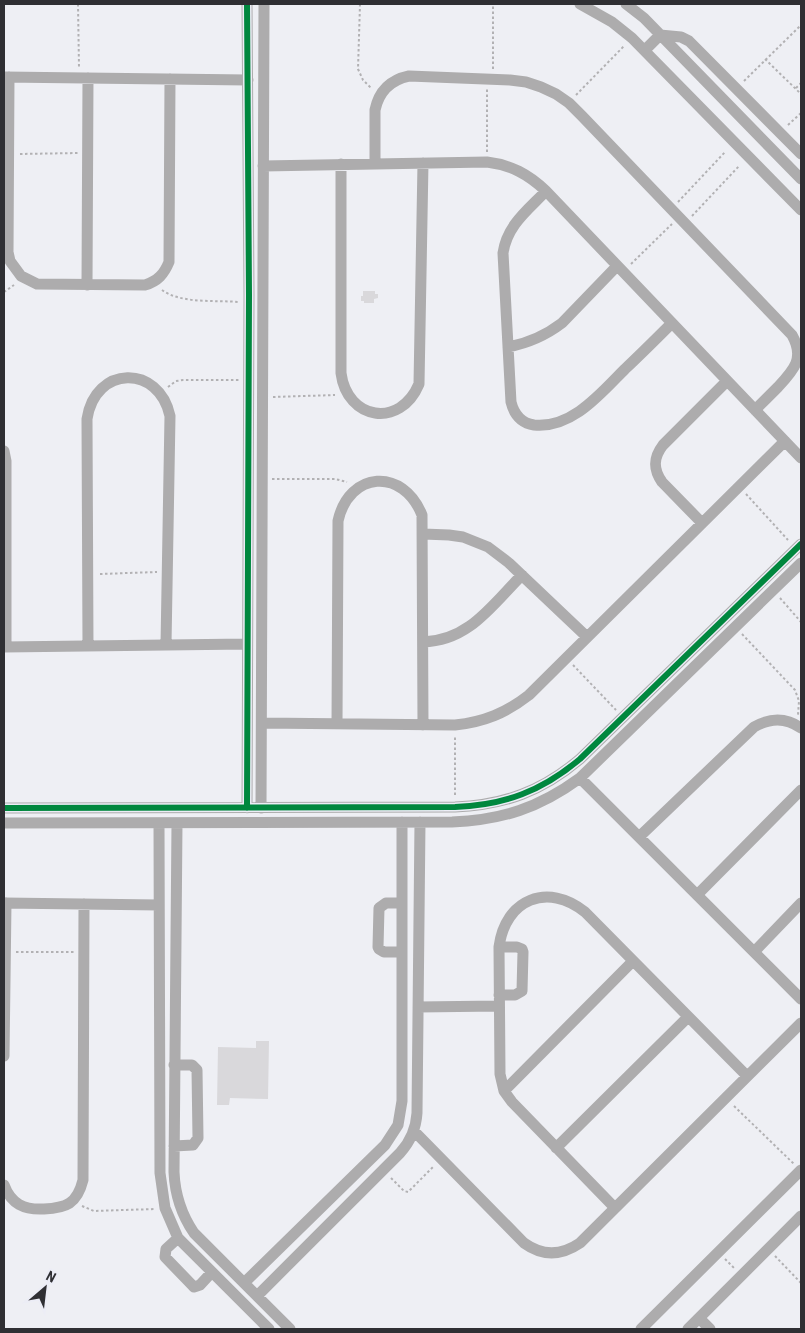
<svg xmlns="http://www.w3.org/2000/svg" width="805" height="1333" viewBox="0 0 805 1333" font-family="'Roboto Condensed',sans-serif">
<rect width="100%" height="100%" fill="#eeeff4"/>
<!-- building -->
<path fill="#d9d8db" d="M 363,291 L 375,291 L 375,294 L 378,294 L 378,298 L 374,299 L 374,303 L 364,303 L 364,301 L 361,301 L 361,296 L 363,296 Z
M 256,1041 L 269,1041 L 268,1099 L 230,1098 L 229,1105 L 217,1105 L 218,1047 L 256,1048 Z"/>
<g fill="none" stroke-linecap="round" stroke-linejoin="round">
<!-- path -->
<path stroke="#b2b1b3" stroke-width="2" stroke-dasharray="2.5 2.5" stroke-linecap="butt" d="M 78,4 L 79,68
M 360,4 L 358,69 L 363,80 L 372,89
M 765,59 L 801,94
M 493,69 L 493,4
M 744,81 L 801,25
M 796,88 L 801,83
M 576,95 L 625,45
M 788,125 L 801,113
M 487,152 L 487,89
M 20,154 L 78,153
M 678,202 L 726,151
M 692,216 L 740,165
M 631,264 L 672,224
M 162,290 C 181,304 216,300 239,302
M 4,292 L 14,285
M 168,387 L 176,381 L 183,380 L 239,380
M 273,397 L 335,395
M 272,479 L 335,479 L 347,482
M 746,494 L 788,540
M 100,574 L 157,572
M 780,598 L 801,622
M 742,634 L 795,690 L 799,701 L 798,715
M 573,665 L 616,710
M 455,795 L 455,735
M 16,952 L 74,952
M 734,1106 L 794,1164
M 391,1178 L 404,1191 L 408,1192 L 434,1166
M 82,1206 L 94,1211 L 155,1209
M 775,1256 L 801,1283
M 725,1259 L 734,1268"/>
<!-- minor -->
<path stroke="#adacad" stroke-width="11" d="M 580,4 L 612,22 L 632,38 L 801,210
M 626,4 L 644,18 L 801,179
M 645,50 L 660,35 L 681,37 L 689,41 L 801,154
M 4,77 L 248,80
M 9,77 L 8,252 L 10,261 L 21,276 L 37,284 L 145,285 C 158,281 164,274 169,262 L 170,79
M 341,164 L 341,373 C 347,420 400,429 419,384 L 423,163
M 375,164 L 375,110 C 379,91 390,80 409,76 L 510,80 L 526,82 L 541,87 L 556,94 L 569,103 L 582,116 L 792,335 C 805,358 794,370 778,387 C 770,395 763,402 755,410
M 263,166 L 487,162 C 511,165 528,174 546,191 L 801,458
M 546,191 C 528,210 507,225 503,253 L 511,402 C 514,414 521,423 534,425 C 572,429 601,393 625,369 C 641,354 657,338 672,323
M 87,285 L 88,78
M 508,347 C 529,343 545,336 562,323 L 617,266
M 4,451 L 6,461 L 6,647
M 702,523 L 662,482 C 653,469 653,458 663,445 L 727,381
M 423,534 L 449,535 L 463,537 L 488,547 L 509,563 L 587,637
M 423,642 C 469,641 492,605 522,575
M 88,646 L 87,419 C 95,365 159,364 170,416 L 166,645
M 4,647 L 247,644
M 262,723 L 455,725 C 484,722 506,713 529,695 L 785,441
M 337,724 L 338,521 C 349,471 403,467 422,515 L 423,725
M 580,778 L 801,999
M 4,808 L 455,807 C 505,805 542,791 580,759 L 801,544
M 247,808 L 249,295 L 247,4
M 261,808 L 264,4
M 4,823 L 452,822 C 502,820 539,808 580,778 L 801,563
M 159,823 L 160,1173 L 165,1208 L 178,1238 L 269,1329
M 177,823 L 174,1172 C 175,1195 181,1214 194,1233 L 290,1329
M 639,837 L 754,727 C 770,718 785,717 801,728
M 697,895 L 801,790
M 4,903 L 159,905
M 402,903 L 386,903 L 379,908 L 378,947 L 379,949 L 384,952 L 402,952
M 499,947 L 517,947 L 522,949 L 523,952 L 522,991 L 515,995 L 499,995
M 754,952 L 801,903
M 418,1007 L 499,1006
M 4,1056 L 6,903
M 504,1091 L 633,961
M 414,1131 L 524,1243 C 542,1256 561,1256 580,1243 L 801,1023
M 174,1146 L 193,1145 L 198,1138 L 197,1070 L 192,1065 L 174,1065
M 556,1148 L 688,1017
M 4,1185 C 11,1204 24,1210 44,1209 C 66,1208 77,1204 83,1180 L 84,904
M 615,1208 L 512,1102 L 504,1091 L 500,1074 L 499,947 C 505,899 548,882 585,912 L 747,1076
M 178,1238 L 166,1249 L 165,1257 L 192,1285 L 194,1287 L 200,1285 L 212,1272
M 244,1283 L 385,1145 L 398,1125 L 402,1101 L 402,822
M 257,1296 L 400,1153 C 411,1141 416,1129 417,1113 L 420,822
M 699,1318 L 710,1329
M 641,1329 L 801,1170
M 688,1329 L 801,1216"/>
<defs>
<path id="cycleway" d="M 4,808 L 455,807 C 505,805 542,791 580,759 L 801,544
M 247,808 L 249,295 L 247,4"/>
</defs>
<!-- cycleway casing -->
<use href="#cycleway" stroke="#ecedf6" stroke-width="9"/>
<!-- cycleway -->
<use href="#cycleway" stroke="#00873e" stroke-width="6"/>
</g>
<!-- border -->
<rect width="805" height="1333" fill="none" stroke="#2f2f33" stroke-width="10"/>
<!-- north arrow -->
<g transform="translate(45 1288) rotate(28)" stroke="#ecedf6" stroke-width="4" paint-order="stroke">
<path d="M0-4L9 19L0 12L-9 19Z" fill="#2f2f33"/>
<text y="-8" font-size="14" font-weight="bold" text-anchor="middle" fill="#2f2f33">N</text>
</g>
</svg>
